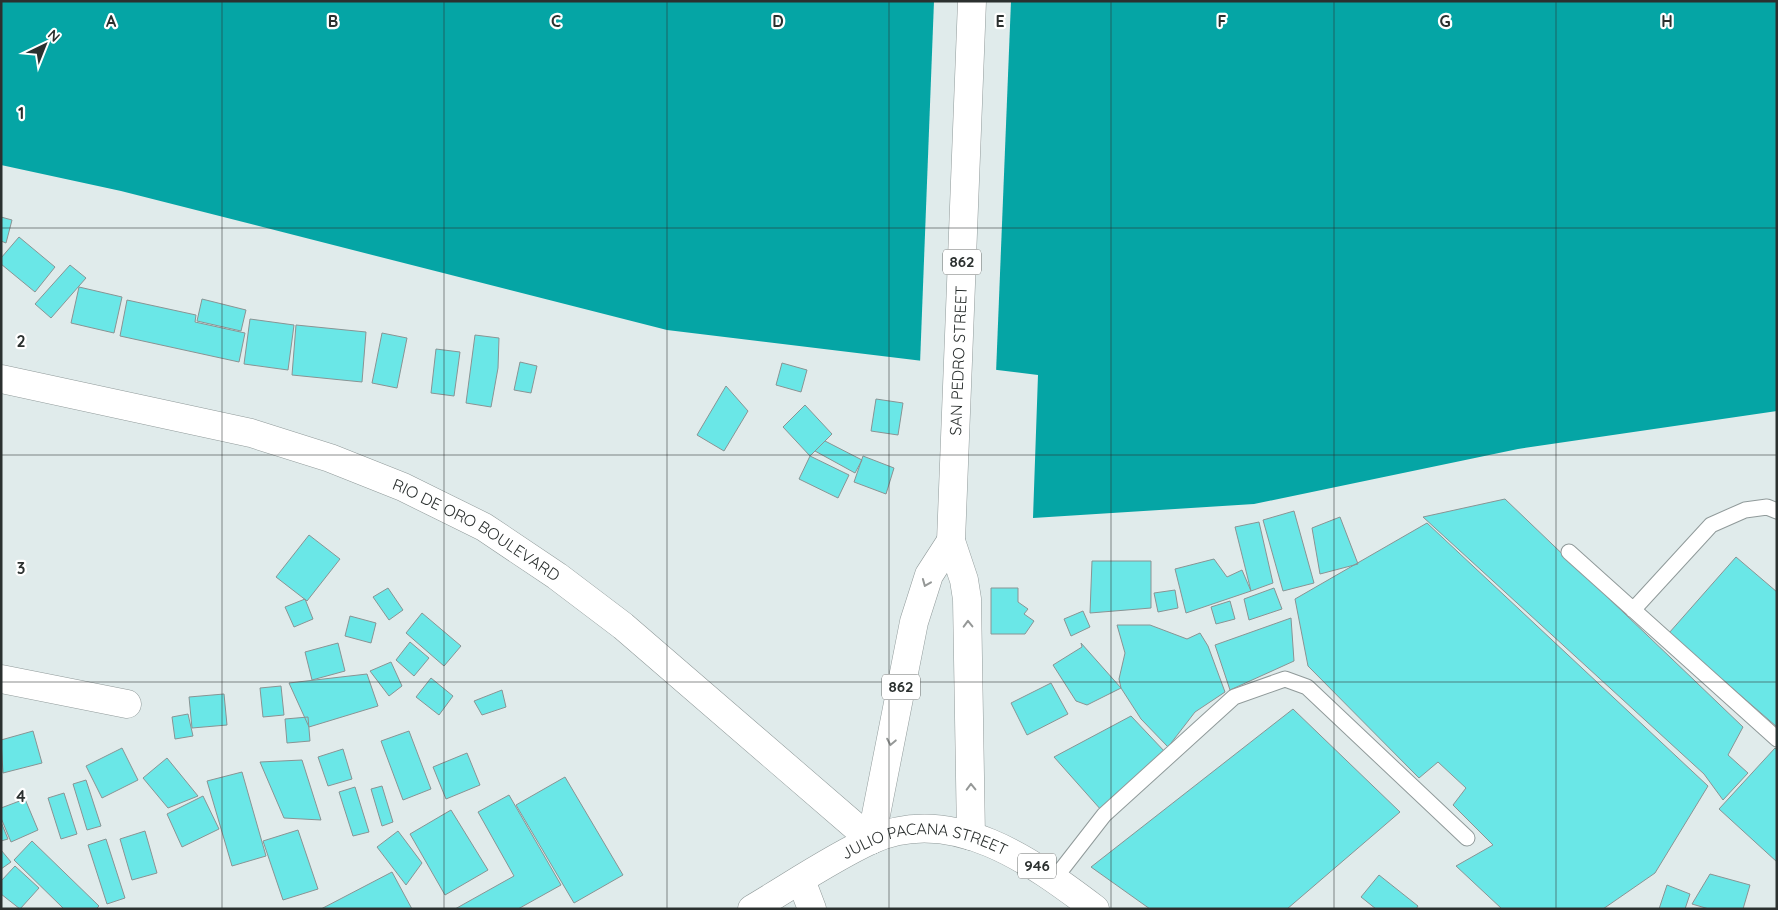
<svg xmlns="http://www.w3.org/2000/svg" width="1778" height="910" viewBox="0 0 1778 910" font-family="Quicksand,sans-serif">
<rect width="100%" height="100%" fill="#e0ebeb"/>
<!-- water -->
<path fill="#05a5a5" d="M 1,1 L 1777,1 L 1777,411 L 1518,449 L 1254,504 L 1033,518 L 1038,375 L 667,330 L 121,191 L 1,165 Z"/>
<!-- pier -->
<path fill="#e0ebeb" d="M 934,1 L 1011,1 L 996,373 L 920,364 Z"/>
<!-- building -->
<path fill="#6ae7e7" stroke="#899494" d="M 1,217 L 12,220 L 6,243 L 1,241 Z
M 19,237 L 55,267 L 35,292 L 1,264 L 1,258 Z
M 70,265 L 86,278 L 51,318 L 35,304 Z
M 79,287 L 122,297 L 114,333 L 71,323 Z
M 202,299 L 246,310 L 241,331 L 197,321 Z
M 127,300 L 196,315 L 195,322 L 245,333 L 239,362 L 120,336 Z
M 250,319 L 294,325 L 288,370 L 244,364 Z
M 296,325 L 366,332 L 362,382 L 292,375 Z
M 382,333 L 407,338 L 397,388 L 372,383 Z
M 475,335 L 499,338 L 498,368 L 491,407 L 466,403 Z
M 436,349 L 460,352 L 454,396 L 431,393 Z
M 520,362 L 537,366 L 531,393 L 514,390 Z
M 782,363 L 807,370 L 801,392 L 776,385 Z
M 726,386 L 748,411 L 724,451 L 697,435 Z
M 876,399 L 903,403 L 898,435 L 871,431 Z
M 805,405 L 832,434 L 810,456 L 783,427 Z
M 825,441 L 862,460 L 855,473 L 815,451 Z
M 810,456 L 849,475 L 838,498 L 799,479 Z
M 863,456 L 894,468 L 886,494 L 854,482 Z
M 1505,499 L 1743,727 L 1728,755 L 1748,773 L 1723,800 L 1704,774 L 1423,517 Z
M 1294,511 L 1314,583 L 1283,591 L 1263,520 Z
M 1340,517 L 1358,564 L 1320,574 L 1312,528 Z
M 1259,522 L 1273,583 L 1251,591 L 1235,527 Z
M 1427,523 L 1708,786 L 1655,873 L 1603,909 L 1502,909 L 1456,866 L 1493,845 L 1453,805 L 1466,788 L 1438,762 L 1419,778 L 1308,666 L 1295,599 Z
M 309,535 L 340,559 L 307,601 L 276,577 Z
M 1736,557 L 1777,592 L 1777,727 L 1669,633 Z
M 1214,559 L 1227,577 L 1242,570 L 1251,591 L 1186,613 L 1175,569 Z
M 1092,561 L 1151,561 L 1151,608 L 1090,613 Z
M 388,588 L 403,610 L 389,620 L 373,597 Z
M 991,588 L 1018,588 L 1018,602 L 1028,609 L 1024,614 L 1034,621 L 1025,634 L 991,634 Z
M 1274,588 L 1282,609 L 1249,620 L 1244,599 Z
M 1175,590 L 1178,608 L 1158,612 L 1154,593 Z
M 305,599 L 313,619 L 294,627 L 285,607 Z
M 1230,601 L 1235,619 L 1216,624 L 1211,607 Z
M 1083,611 L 1090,627 L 1071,636 L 1064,619 Z
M 422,613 L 461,646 L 444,666 L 406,633 Z
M 350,616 L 376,623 L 371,643 L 345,636 Z
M 1291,618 L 1294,661 L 1230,690 L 1215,645 Z
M 1117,625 L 1150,625 L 1187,639 L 1200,633 L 1208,646 L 1225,692 L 1195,712 L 1168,747 L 1141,719 L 1121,688 L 1119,679 L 1125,653 Z
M 410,642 L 429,658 L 414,676 L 396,660 Z
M 338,643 L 345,671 L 312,680 L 305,652 Z
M 1081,643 L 1121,688 L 1087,705 L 1076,701 L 1053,665 L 1082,647 Z
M 391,662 L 402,686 L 389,696 L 370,671 Z
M 367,674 L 378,706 L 309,727 L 289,683 Z
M 431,678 L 453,696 L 439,715 L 416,697 Z
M 1051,683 L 1068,714 L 1027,735 L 1011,703 Z
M 281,686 L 284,715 L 263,717 L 260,688 Z
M 502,690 L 506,707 L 482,715 L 474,701 Z
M 224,694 L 227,725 L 192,728 L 189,697 Z
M 1293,709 L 1400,812 L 1287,909 L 1150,909 L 1091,867 Z
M 188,714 L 193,736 L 175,739 L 172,717 Z
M 1131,716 L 1166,753 L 1102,811 L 1054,757 Z
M 308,717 L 310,741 L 287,743 L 285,719 Z
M 33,731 L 42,763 L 3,773 L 1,740 Z
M 409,731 L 431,789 L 403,800 L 381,741 Z
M 122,748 L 138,780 L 102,798 L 86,766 Z
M 1775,748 L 1777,750 L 1777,862 L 1719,809 Z
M 343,749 L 352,779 L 328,786 L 318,757 Z
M 467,753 L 480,785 L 446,799 L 433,767 Z
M 167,758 L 198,796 L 168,808 L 143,778 Z
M 302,760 L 321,820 L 284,818 L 260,762 Z
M 242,772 L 266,856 L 232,866 L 207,781 Z
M 565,777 L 623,875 L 574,903 L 516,805 Z
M 86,780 L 101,826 L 87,830 L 73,784 Z
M 382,786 L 393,822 L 382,826 L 371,789 Z
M 355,787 L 369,832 L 353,836 L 339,792 Z
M 64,793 L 77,834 L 61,839 L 48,798 Z
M 509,795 L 561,885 L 518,909 L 455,909 L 514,876 L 478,812 Z
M 203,796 L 219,829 L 182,847 L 167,814 Z
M 25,799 L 38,830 L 11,842 L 1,818 L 1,808 Z
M 451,810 L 488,870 L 445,895 L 410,834 Z
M 1,822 L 8,839 L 1,841 Z
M 298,830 L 318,889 L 283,900 L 263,841 Z
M 145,831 L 157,873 L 132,880 L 120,839 Z
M 398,831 L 422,863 L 406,885 L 377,847 Z
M 106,839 L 125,898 L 107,904 L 88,845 Z
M 32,841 L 99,906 L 96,909 L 64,909 L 14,860 Z
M 1,850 L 11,862 L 1,869 Z
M 15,866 L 39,888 L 20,909 L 1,894 L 1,881 Z
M 392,872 L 412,909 L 321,909 Z
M 1710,874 L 1750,885 L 1743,909 L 1709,909 L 1692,904 Z
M 1379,875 L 1418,906 L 1416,909 L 1376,909 L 1361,897 Z
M 1667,885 L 1690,894 L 1685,909 L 1659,909 Z"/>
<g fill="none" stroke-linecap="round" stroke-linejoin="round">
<defs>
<path id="service" d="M 1569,552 L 1777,739
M 1633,610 L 1711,525 L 1745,510 L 1767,507 L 1777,511
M 1055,878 L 1104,815 L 1234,697 L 1285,679 L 1307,687 L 1467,838"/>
<path id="minor" d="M 1,679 L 127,704"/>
<g id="secondary">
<path id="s1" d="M 1,379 L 251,433 L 330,458 L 403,487 L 484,527 L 557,576 L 623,626 L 871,840"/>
</g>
<g id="primary">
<path id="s2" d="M 971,836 L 967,599 L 964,580 L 951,541 L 972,1"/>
<path d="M 871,840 L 914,622 L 929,575 L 951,541"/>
<path d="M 801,880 L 812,909"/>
<path id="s3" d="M 752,909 C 791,886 830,859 871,840 C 952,803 1033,862 1095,909"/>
</g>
</defs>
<!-- service casing -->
<use href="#service" stroke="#909a9a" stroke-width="17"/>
<!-- minor casing -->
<use href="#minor" stroke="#909a9a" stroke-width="29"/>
<!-- secondary casing -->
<use href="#secondary" stroke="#909a9a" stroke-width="29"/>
<!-- primary casing -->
<use href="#primary" stroke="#909a9a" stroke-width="29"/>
<!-- service -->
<use href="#service" stroke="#fff" stroke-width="15"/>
<!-- minor -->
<use href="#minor" stroke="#fff" stroke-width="28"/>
<!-- secondary -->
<use href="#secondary" stroke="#fff" stroke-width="28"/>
<!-- primary -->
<use href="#primary" stroke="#fff" stroke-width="28"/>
</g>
<!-- one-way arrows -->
<defs><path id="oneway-chevron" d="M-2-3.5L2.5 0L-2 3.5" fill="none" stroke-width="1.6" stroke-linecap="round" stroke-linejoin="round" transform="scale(1.25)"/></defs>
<g stroke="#959897">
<use href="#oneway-chevron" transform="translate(926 583) rotate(112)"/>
<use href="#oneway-chevron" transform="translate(968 624) rotate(-91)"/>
<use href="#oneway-chevron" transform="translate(891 742) rotate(101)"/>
<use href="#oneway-chevron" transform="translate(971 787) rotate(-91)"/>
</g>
<!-- grid -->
<path fill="none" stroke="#2b302f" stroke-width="1" stroke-opacity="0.55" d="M 222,1 L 222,909M 444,1 L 444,909M 667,1 L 667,909M 889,1 L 889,909M 1111,1 L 1111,909M 1334,1 L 1334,909M 1556,1 L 1556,909M 1,228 L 1777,228M 1,455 L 1777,455M 1,682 L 1777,682"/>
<g text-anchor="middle" stroke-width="4.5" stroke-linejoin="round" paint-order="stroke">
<!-- shield labels -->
<g fill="#fff" stroke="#6b6e6d" stroke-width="1">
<rect x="943" y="249.5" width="38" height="25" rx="4"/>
<rect x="882" y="674.5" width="38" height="25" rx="4"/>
<rect x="1018" y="853.5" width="38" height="25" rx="4"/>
</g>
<g font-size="15" font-weight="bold" fill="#2b302f">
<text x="962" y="267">862</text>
<text x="901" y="692">862</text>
<text x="1037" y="871">946</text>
</g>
<!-- street labels -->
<g font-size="16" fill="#2b302f" stroke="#fff">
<text dy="6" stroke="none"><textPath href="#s2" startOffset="478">SAN PEDRO STREET</textPath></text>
<text dy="6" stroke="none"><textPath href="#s1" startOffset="502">RIO DE ORO BOULEVARD</textPath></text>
<text dy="6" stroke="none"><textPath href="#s3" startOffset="192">JULIO PACANA STREET</textPath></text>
</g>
</g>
<g font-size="16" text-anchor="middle" font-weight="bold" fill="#2b302f" stroke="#fff" stroke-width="4.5" stroke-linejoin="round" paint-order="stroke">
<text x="111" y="27">A</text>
<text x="333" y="27">B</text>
<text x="556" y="27">C</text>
<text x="778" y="27">D</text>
<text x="1000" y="27">E</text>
<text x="1222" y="27">F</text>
<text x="1445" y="27">G</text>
<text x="1667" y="27">H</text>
<text x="21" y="119">1</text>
<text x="21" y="347">2</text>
<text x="21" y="574">3</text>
<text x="21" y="802">4</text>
</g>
<!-- border -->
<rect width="1778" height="910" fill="none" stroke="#2b302f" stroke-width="5"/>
<!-- north arrow -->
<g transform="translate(45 45) rotate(43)" stroke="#ffffff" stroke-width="4" paint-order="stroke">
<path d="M0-4L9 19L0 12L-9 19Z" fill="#2b302f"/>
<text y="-8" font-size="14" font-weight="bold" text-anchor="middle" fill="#2b302f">N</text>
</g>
</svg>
